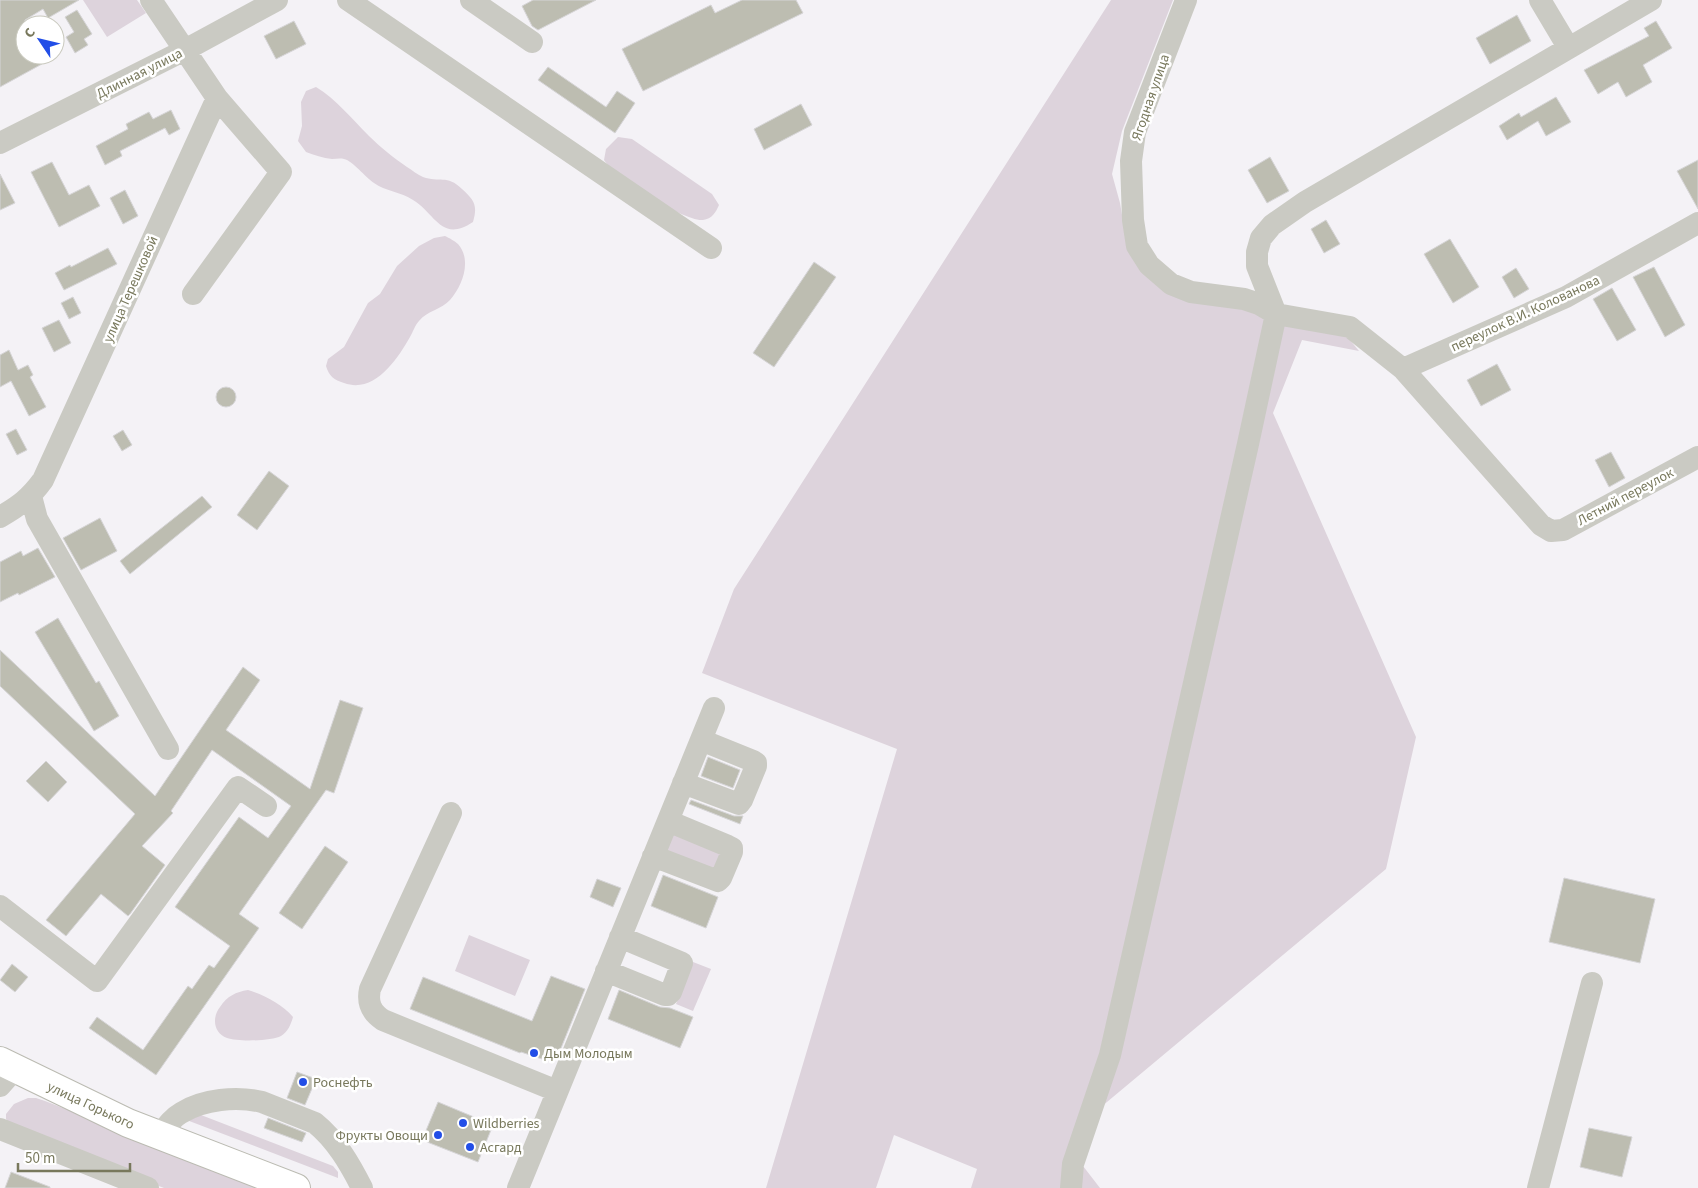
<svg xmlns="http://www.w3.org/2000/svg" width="1698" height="1188" viewBox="0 0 1698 1188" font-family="'Source Sans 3',sans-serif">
<rect width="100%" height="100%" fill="#f4f2f6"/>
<!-- green -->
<path fill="#ddd3dc" d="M 83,0 L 137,0 L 146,13 L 107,37 Z
M 1111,0 L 1173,0 L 1122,131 L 1112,174 L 1120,203 L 1125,233 L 1134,257 L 1249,310 L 1345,334 L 1359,351 L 1302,340 L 1273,413 L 1416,737 L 1386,869 L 1101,1107 L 1083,1166 L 1100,1188 L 971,1188 L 977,1169 L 894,1135 L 876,1188 L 766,1188 L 897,749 L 702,673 L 734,589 Z
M 316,87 C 337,100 351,118 369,136 C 380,147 394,158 407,167 C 412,170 418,175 423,177 C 439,183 447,174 462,189 C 474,200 478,205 473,222 C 441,243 436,214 413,200 C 401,192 385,191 374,183 C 365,177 353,161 344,159 C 340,158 336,159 332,159 C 323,158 314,155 306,152 L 298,141 L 302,126 L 301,102 L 306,91 Z
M 618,137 L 632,139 L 712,194 L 719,205 C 716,212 712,219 703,220 C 684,222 614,176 604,160 L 606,149 Z
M 445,236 C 449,238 455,241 458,244 C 472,260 463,285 450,300 C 442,309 427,311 419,321 C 415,325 413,332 410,337 C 397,360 374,394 344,383 C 334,380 329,376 326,366 L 328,359 L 344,347 L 368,303 L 380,294 L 397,266 L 419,246 L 434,238 Z
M 672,830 L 724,852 L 716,873 L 663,852 Z
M 469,935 L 530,960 L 515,996 L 455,971 Z
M 693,962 L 711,969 L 693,1011 L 676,1004 Z
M 248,990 C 264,995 282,1004 293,1017 C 291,1024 288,1032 281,1036 C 271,1041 238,1042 227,1038 C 213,1033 212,1017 220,1007 C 227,996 236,992 248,990 Z
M 28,1098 L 36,1098 L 45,1101 L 269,1188 L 164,1188 L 14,1130 L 6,1119 L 6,1114 L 14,1104 Z
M 201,1115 L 333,1166 L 338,1172 L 338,1178 L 184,1119 Z"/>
<!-- building -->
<path fill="#bdbdb1" stroke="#d6d5d7" d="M 0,0 L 79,0 L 48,18 L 43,9 L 25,20 L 25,55 L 37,55 L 42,64 L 0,87 Z
M 533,0 L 596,0 L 538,30 L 532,26 L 522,6 Z
M 742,0 L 796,0 L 803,13 L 643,91 L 622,49 L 711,5 L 715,13 Z
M 77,10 L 92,34 L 84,39 L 88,45 L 75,53 L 66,37 L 74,32 L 65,17 Z
M 1517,15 L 1531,41 L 1490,64 L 1476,38 Z
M 294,21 L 306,44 L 276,59 L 264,36 Z
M 1656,21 L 1672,48 L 1643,65 L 1652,82 L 1626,97 L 1618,82 L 1598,94 L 1584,70 L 1649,36 L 1644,28 Z
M 548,67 L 606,107 L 617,91 L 635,103 L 615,133 L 538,80 Z
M 1556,97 L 1571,122 L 1546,136 L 1538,121 L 1507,140 L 1499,126 L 1519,113 L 1521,117 Z
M 801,104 L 812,125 L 764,150 L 754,129 Z
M 171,110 L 180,129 L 169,135 L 165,128 L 120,151 L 122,156 L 105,165 L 96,146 L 128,129 L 126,124 L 149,112 L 153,119 Z
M 1270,157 L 1289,191 L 1267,203 L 1248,170 Z
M 1698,160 L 1698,209 L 1677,171 Z
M 52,162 L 69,195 L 89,185 L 100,206 L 59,227 L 31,172 Z
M 0,174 L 15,203 L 0,210 Z
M 125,190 L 138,216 L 123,224 L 110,198 Z
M 1326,220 L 1340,244 L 1324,253 L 1311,229 Z
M 1450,239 L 1479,287 L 1453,303 L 1424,254 Z
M 108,248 L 117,264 L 64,290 L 55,273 L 70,265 L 71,267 Z
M 814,262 L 836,277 L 774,367 L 753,353 Z
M 1654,267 L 1685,325 L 1665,337 L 1633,277 Z
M 1516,268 L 1529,289 L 1514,298 L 1502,277 Z
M 1612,288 L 1636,330 L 1617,341 L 1593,299 Z
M 73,297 L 81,313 L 69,319 L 61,303 Z
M 59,320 L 71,343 L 54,352 L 42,328 Z
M 9,350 L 18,370 L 28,365 L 33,375 L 30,377 L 46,407 L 29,416 L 11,381 L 0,387 L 0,355 Z
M 1497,364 L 1511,390 L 1481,406 L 1467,380 Z
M216 397a10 10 0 1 1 20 0a10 10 0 1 1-20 0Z
M 16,429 L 27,450 L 17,455 L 6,434 Z
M 123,430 L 132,445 L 122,451 L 113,436 Z
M 1611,452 L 1625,478 L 1609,487 L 1595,460 Z
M 269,471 L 289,486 L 257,530 L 237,515 Z
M 202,496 L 212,507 L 130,574 L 120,561 Z
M 100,518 L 117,551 L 81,570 L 63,538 Z
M 38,548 L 55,577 L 19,595 L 18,593 L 0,602 L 0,562 L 21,551 L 23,556 Z
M 58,618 L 96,683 L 99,681 L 119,716 L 94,731 L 35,632 Z
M 0,650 L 155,796 L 243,667 L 260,680 L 226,730 L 310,789 L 340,700 L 363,708 L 334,793 L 326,790 L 239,914 L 259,928 L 156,1075 L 89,1028 L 97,1017 L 143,1050 L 188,986 L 192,989 L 209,965 L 214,968 L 230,946 L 175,907 L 239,817 L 268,838 L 291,806 L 212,750 L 171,811 L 173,813 L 142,846 L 165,865 L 130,914 L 128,916 L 101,894 L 66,936 L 46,920 L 135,814 L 0,686 Z
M 708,757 L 740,770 L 733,788 L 701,776 Z
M 46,761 L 67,782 L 48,802 L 26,781 Z
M 691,800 L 734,816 L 743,816 L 740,824 L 689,804 Z
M 325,846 L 348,862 L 302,929 L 279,913 Z
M 663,875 L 718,897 L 706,928 L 651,906 Z
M 1564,878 L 1655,899 L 1640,963 L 1549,942 Z
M 597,879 L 621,888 L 613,907 L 590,897 Z
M 12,964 L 28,977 L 15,992 L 0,980 Z
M 551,976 L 585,989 L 559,1053 L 555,1051 L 545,1060 L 521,1052 L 520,1053 L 410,1009 L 423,977 L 532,1021 Z
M 619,990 L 660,1007 L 670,1008 L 693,1017 L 680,1048 L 608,1019 Z
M 297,1072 L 316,1079 L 305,1105 L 287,1098 Z
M 438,1102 L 493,1125 L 478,1162 L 422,1140 Z
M 268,1118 L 306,1133 L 302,1142 L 264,1128 Z
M 1589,1128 L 1632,1137 L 1622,1177 L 1580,1167 Z
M 11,1172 L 50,1187 L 50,1188 L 5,1188 Z"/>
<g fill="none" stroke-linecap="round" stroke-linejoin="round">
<defs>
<path id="major" d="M 0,1061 L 128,1123 L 296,1188"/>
</defs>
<!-- major casing -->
<use href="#major" stroke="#bbbbb2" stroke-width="30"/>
<!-- minor -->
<path stroke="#cacac3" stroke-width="22" d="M 348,0 L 711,248
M 471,0 L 532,42
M 1540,0 L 1568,47
M 1651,0 L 1305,202 L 1272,225 L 1261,238 L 1257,252 L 1257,266 L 1276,314 L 1350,327 L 1403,369 L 1541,525 L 1551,531 L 1563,530 L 1698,457
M 0,143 L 185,50 L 277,0
M 193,294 L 281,172 L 217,98
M 1403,369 L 1566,297 L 1698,223
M 31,496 L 37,519 L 168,749
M 0,517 C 19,506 30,498 43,480 L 217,98 L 151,0
M 683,783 L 739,804 L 742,800 L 756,766 L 756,763 L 753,761 L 701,740
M 451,813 L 370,989 C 367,1003 371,1012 383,1020 L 557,1091
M 653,856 L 718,881 L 721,878 L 732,852 L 732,848 L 728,846 L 668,821
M 0,906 L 97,981 L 238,787 L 266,806
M 606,971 L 665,995 L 668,995 L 671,992 L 682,963 L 620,937
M 0,1086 L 15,1069
M 0,1129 L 148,1188
M 160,1135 C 166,1127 172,1118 181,1113 C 203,1099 237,1096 262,1102 L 315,1123 C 336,1140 350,1164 362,1188
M 518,1188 L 714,708
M 1071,1188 L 1073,1164 L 1110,1055 L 1248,444 L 1276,314 L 1259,304 L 1244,299 L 1191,292 L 1171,284 L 1149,265 L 1137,246 L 1133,220 L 1131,161 L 1135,132 L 1186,0
M 1538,1188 L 1592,983"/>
<!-- major -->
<use href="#major" stroke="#fff" stroke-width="28"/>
</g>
<!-- markers -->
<g fill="#224ee7" stroke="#fff" stroke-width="2">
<circle cx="534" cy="1053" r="5"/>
<circle cx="303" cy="1082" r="5"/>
<circle cx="463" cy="1123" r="5"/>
<circle cx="438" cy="1135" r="5"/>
<circle cx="470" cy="1147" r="5"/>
</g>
<g text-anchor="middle" stroke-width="5" stroke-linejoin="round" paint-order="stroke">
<!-- street labels -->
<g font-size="14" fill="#78785c" stroke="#fff">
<text transform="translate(139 73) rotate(-27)" y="5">Длинная улица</text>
<text transform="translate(1150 97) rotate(-71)" y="5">Ягодная улица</text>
<text transform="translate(130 289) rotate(-66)" y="5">улица Терешковой</text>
<text transform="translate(1525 313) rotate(-25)" y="5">переулок В.И. Колованова</text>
<text transform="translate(1625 496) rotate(-28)" y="5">Летний переулок</text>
<text transform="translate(91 1105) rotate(25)" y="5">улица Горького</text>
</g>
<!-- poi labels -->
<g font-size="14" fill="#78785c" stroke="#fff" text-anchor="start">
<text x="544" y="1058">Дым Молодым</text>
<text x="313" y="1087">Роснефть</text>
<text x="473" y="1128">Wildberries</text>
<text x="428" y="1140" text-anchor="end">Фрукты Овощи</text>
<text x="480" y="1152">Асгард</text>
</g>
</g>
<!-- north arrow -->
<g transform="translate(40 40) rotate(305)"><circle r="24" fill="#ffffff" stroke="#c9c9be"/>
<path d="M0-4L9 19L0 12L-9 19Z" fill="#224ee7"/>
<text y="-8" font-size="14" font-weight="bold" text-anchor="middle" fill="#78785c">С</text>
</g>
<!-- scale -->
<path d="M18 1163v8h112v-8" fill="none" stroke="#78785c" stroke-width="2.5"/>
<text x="25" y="1163" font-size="15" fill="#78785c" stroke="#ffffff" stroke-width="4" paint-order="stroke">50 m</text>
</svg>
